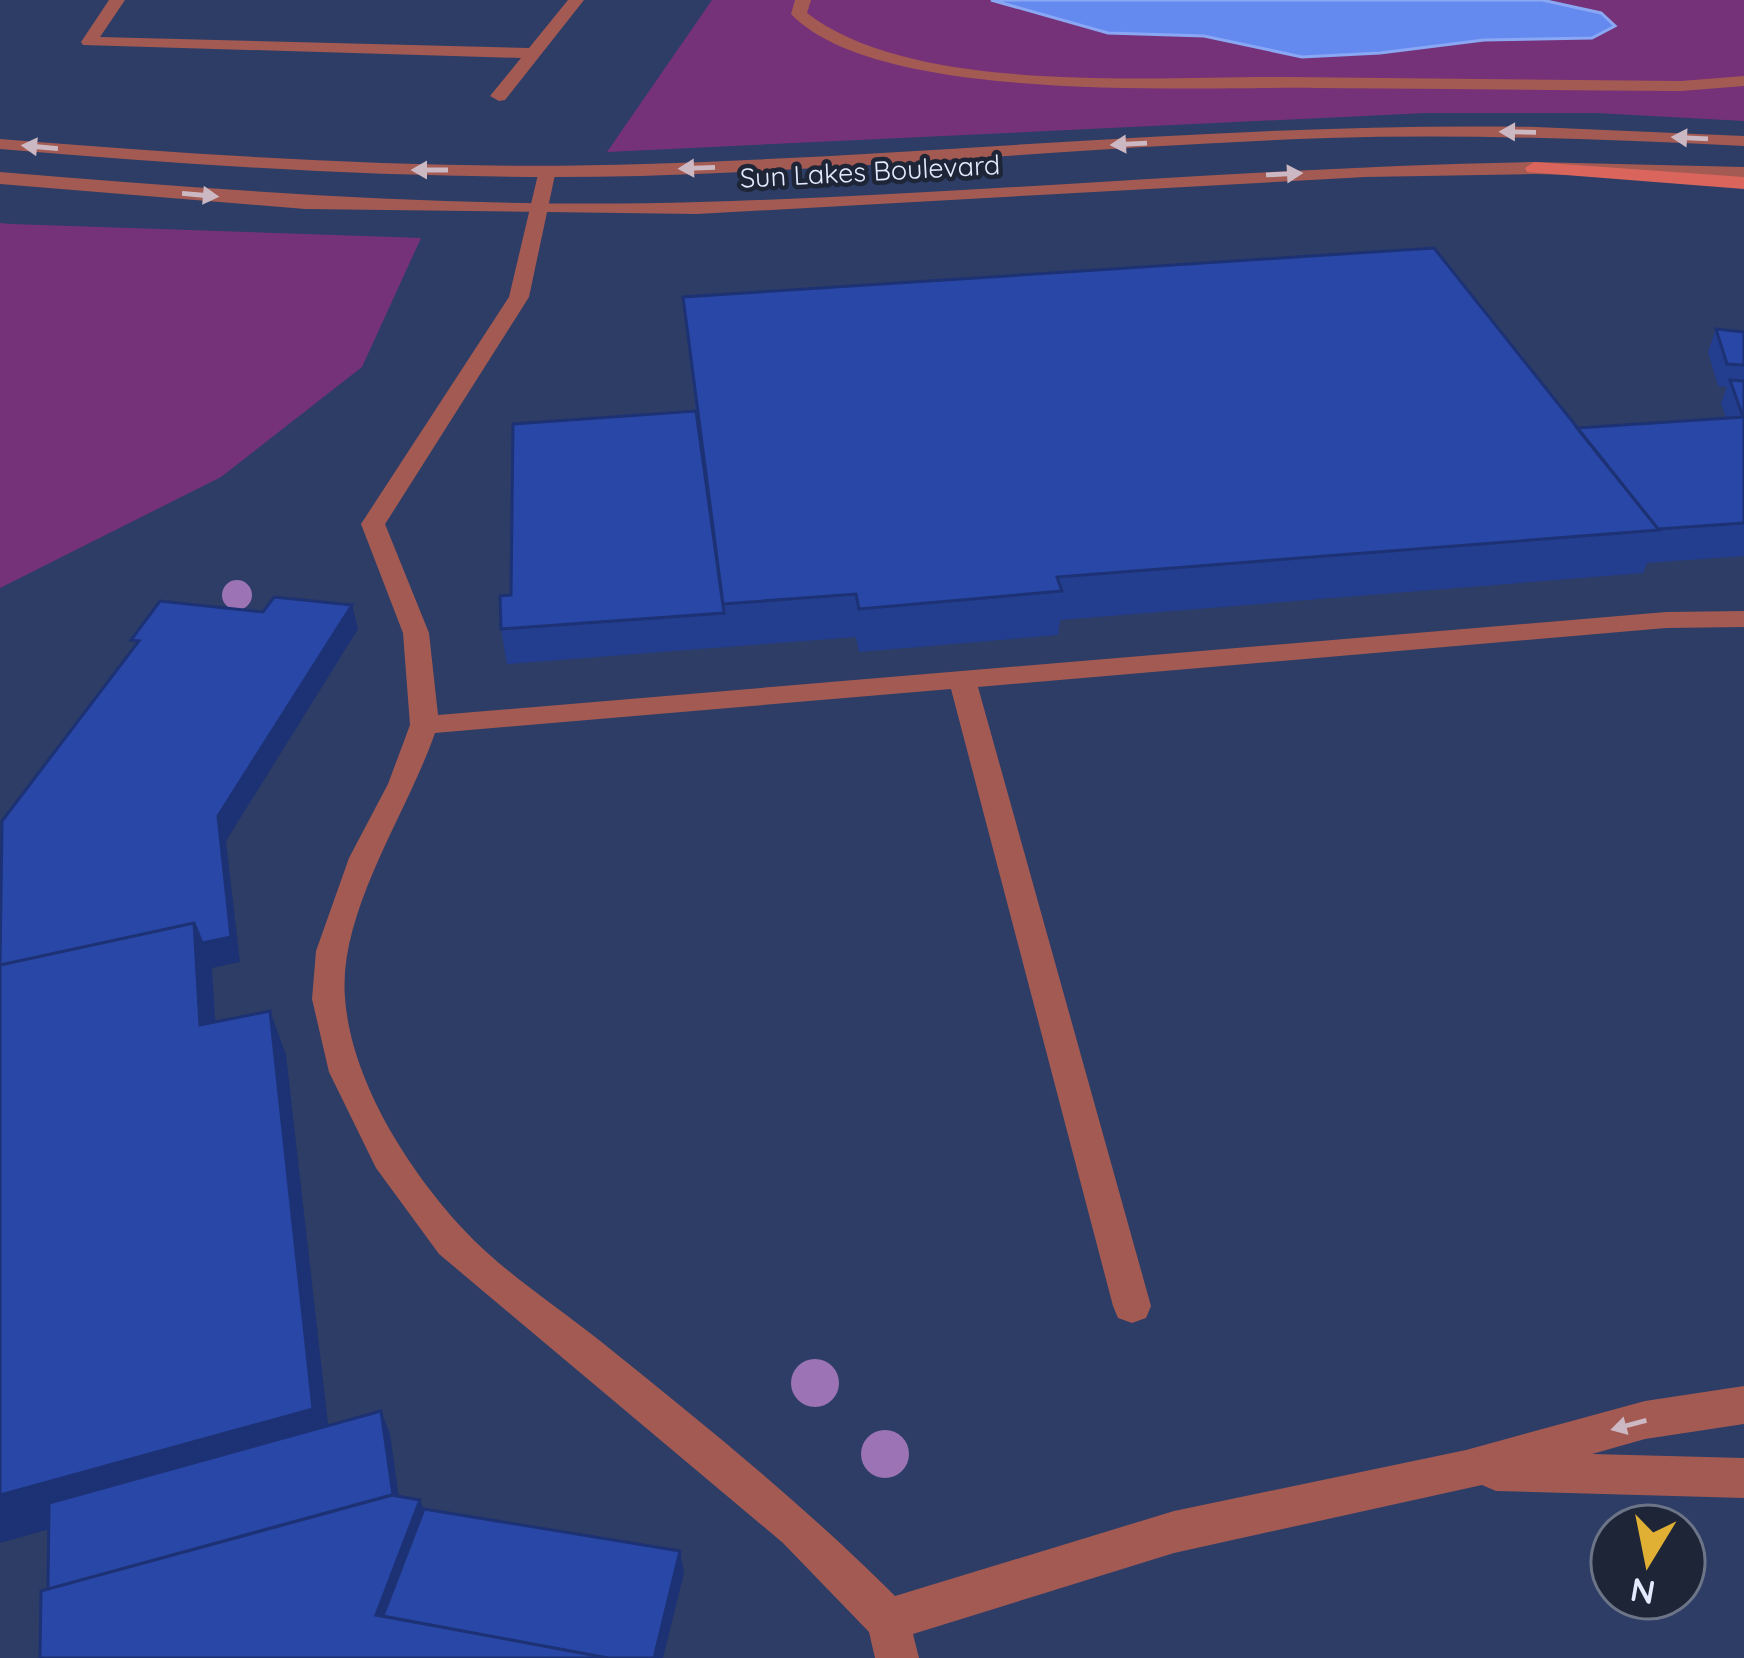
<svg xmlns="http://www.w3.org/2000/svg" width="1744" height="1658" viewBox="0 0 1744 1658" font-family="Quicksand,sans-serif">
<rect width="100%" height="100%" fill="#2d3d65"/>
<!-- green -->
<path fill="#763278" d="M 712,0 L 1744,0 L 1744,121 L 1596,113 L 1426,113 L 607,152 Z
M 0,223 L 11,224 L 421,238 L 362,367 L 221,477 L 0,588 Z"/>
<!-- water -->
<path fill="#648af0" stroke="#8aa7f4" stroke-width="3" d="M 991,0 L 1542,0 L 1601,13 L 1615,26 L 1592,38 L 1484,40 L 1380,53 L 1302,57 L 1204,36 L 1108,33 Z"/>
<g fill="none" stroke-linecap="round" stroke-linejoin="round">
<!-- service -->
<path fill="#a35a53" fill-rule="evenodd" d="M 795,0 L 811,0 L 807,13 C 914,96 1156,76 1288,77 C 1419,78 1550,80 1681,81 L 1744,76 L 1744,86 L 1681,91 C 1559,90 1437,89 1315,88 C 1191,86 879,105 791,14 Z
M 373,517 L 385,524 L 429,633 L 438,715 L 1666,612 L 1744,611 L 1744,627 L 1666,628 L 978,687 L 1151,1306 L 1146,1318 L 1132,1323 L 1118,1318 L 1113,1306 L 951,689 L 435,733 C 407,814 338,912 345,998 C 351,1081 409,1171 464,1230 C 502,1271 555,1305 599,1340 C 701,1422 802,1503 895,1596 L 1174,1511 L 1466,1450 L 1645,1401 L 1744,1386 L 1744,1424 L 1645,1439 L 1592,1454 L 1744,1458 L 1744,1498 L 1496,1491 L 1482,1485 L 1174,1553 L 913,1634 L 919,1658 L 875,1658 L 869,1632 L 783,1543 L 439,1254 L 376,1168 L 329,1072 L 312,999 L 316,951 L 349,858 L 388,784 L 410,725 L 403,633 L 361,524 Z"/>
<!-- minor -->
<path fill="#a35a53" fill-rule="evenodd" d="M 109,0 L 125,0 L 100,37 L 529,48 L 568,0 L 584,0 L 505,100 L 499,101 L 490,96 L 521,58 L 83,45 L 81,42 Z
M 540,166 L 556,170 L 529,297 L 382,529 L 364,529 L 361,524 L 509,297 Z"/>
<!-- tertiary -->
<path fill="#a35a53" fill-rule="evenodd" d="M 1536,127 L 1744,136 L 1744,146 C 1606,139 1467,134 1328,138 C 1099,146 871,169 641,176 C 427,181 213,167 0,149 L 0,139 C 214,156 430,171 645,164 C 943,155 1239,122 1536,127 Z
M 1534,162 L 1744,167 L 1744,179 L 1534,174 L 1365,177 L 697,214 L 305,209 L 0,184 L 0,172 C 232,191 465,209 699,202 C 977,194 1255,167 1534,162 Z"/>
<!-- secondary -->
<path fill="#d9655c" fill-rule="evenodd" d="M 1534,162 L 1744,177 L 1744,189 L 1527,172 L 1525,168 Z"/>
</g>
<!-- trees -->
<g fill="#9c74b6">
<circle cx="237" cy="595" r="15"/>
<circle cx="815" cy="1383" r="24"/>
<circle cx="885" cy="1454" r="24"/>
</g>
<!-- wall -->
<path fill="#233d8f" d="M 683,297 L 1577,428 L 1726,418 L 1721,403 L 1727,387 L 1718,386 L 1708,352 L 1716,329 L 1744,332 L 1744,556 L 1647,563 L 1643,573 L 1060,620 L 1058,635 L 859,652 L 856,637 L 507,664 L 501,629 L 511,595 L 696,411 Z"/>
<!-- shaded-wall -->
<path fill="#1d3274" d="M 352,605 L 358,629 L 226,841 L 240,962 L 212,968 L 218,1069 L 200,1025 L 194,923 L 218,816 Z
M 270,1011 L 286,1055 L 331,1450 L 0,1543 L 0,1495 Z
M 381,1411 L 390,1434 L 403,1526 L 48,1600 Z
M 420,1500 L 432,1531 L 397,1627 L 376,1615 Z
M 680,1551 L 684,1573 L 663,1658 L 654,1658 Z"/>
<!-- building -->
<path fill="#2947a6" stroke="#1d3274" stroke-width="3" d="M 1434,248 L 1659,530 L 1057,577 L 1062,591 L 859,609 L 856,594 L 723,604 L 683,297 Z
M 1716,329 L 1744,332 L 1744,365 L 1727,364 Z
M 1730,380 L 1744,381 L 1744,417 L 1743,417 Z
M 696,411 L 724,613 L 501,629 L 500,596 L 511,595 L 513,424 Z
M 1744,417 L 1744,523 L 1658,529 L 1577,428 Z
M 274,597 L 352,605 L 218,816 L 231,937 L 202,943 L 194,923 L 0,965 L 2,821 L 139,641 L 131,640 L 160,601 L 263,612 Z
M 194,923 L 200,1025 L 270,1011 L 313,1409 L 0,1495 L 0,965 Z
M 381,1411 L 393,1495 L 48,1589 L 49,1503 Z
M 391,1495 L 420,1500 L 376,1615 L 608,1658 L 40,1658 L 41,1591 Z
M 424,1509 L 680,1551 L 654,1658 L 608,1658 L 383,1616 Z"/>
<!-- one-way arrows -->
<defs><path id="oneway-solid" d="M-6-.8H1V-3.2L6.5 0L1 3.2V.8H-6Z" transform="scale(3)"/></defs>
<g fill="#ccb8c3">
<use href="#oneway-solid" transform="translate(1518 132) rotate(-179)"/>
<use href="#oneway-solid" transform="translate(1690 138) rotate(-177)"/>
<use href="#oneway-solid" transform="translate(1129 144) rotate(177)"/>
<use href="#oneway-solid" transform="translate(40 147) rotate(-175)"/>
<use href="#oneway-solid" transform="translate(697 168) rotate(178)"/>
<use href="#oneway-solid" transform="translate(430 170) rotate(-180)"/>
<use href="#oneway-solid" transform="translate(1284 174) rotate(-3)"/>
<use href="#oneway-solid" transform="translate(200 195) rotate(5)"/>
<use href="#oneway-solid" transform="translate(1629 1425) rotate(165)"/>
</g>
<g text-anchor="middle" stroke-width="9" stroke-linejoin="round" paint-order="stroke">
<!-- far-street labels -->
<g font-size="27" fill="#e2ebff" stroke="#1e2537">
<text transform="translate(870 172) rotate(-3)" y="9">Sun Lakes Boulevard</text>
</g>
</g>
<!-- north arrow -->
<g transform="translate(1648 1562) rotate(190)"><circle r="57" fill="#1e2537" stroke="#6c7487" stroke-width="3"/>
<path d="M0-9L21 45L0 30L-21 45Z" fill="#e0b034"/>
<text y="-18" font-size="33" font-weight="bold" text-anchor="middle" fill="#e2ebff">N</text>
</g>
</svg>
